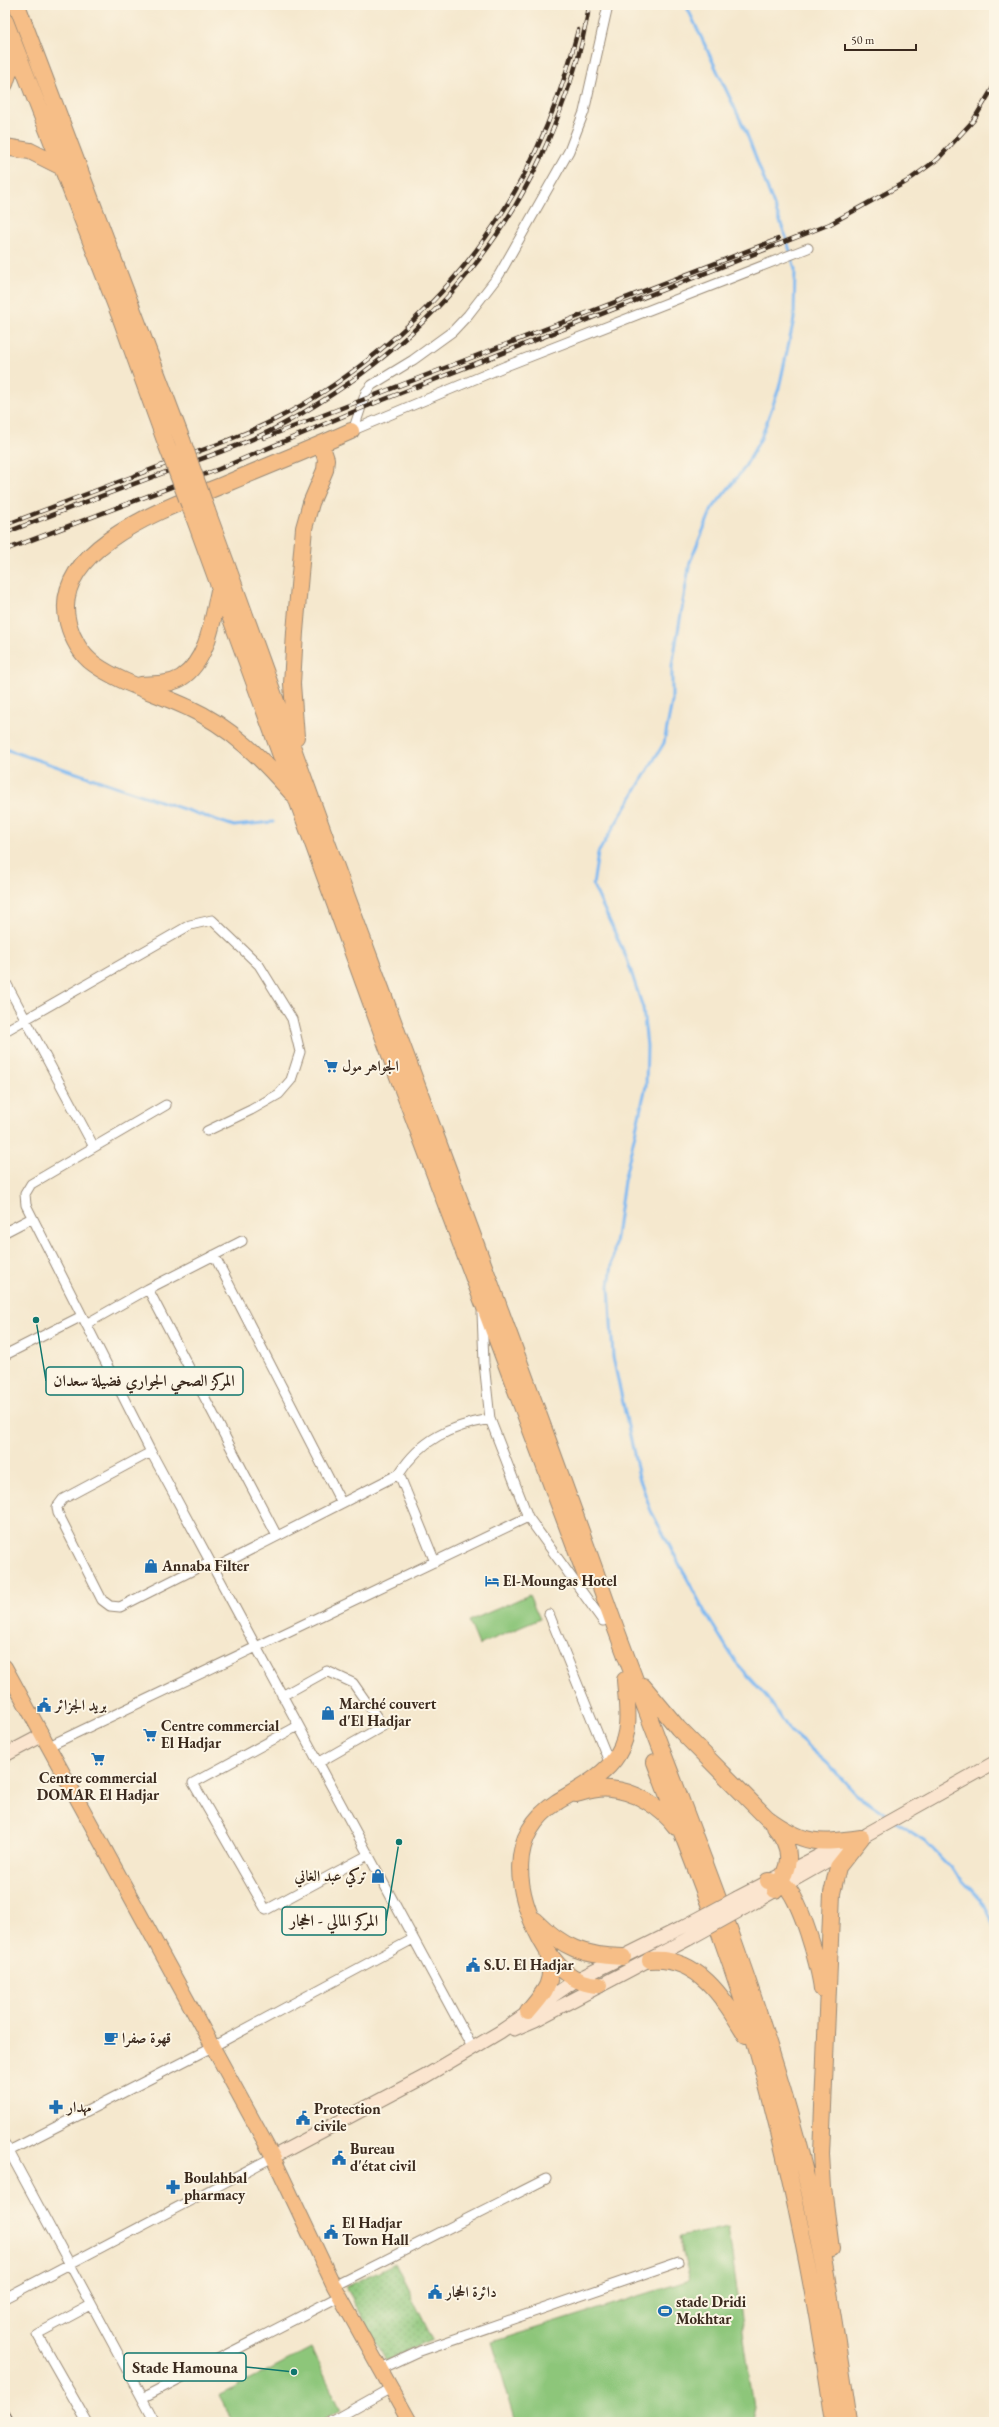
<svg xmlns="http://www.w3.org/2000/svg" width="999" height="2427" viewBox="0 0 999 2427" font-family="'EB Garamond',Amiri,serif">
<defs>
<pattern id="garden-dots" width="8" height="8" patternUnits="userSpaceOnUse"><rect width="8" height="8" fill="#8dc67a"/><path d="M2 2h.1M6 6h.1" fill="none" stroke="#74a163" stroke-width="1.8" stroke-linecap="round"/></pattern>
</defs>
<rect width="100%" height="100%" fill="#fcf5e5"/>
<filter id="ink" filterUnits="userSpaceOnUse"><feTurbulence type="fractalNoise" baseFrequency=".025" numOctaves="2"/><feDisplacementMap in="SourceGraphic" scale="8" xChannelSelector="R" yChannelSelector="G"/><feConvolveMatrix kernelMatrix="1 2 1 2 8 2 1 2 1" color-interpolation-filters="sRGB"/></filter>
<filter id="wash" filterUnits="userSpaceOnUse"><feTurbulence type="fractalNoise" baseFrequency=".012" numOctaves="4" result="noise"/><feDisplacementMap in="SourceGraphic" scale="16" xChannelSelector="R" yChannelSelector="G"/><feGaussianBlur stdDeviation="0.9" result="paint"/><feColorMatrix in="noise" values="0 0 0 0 0 0 0 0 0 0 0 0 0 0 0 0 0 1.4 0 .05"/><feComposite in="paint" operator="in"/></filter>
<g filter="url(#wash)">
<rect width="100%" height="100%" fill="#f5e8ce"/>
<!-- grass -->
<path fill="#8dc67a" stroke="#64784c" d="M 529,1595 L 540,1619 L 479,1645 L 469,1621 Z
M 728,2227 L 756,2422 L 516,2422 L 492,2342 L 690,2280 L 679,2237 Z
M 311,2348 L 341,2410 L 318,2422 L 233,2422 L 219,2396 Z"/>
<!-- garden -->
<path fill="url(#garden-dots)" stroke="#64784c" d="M 395,2263 L 433,2340 L 386,2360 L 346,2287 Z"/>
<g fill="none" stroke-linecap="round" stroke-linejoin="round">
<!-- stream -->
<path stroke="#80baf1" stroke-width="3" d="M 686,5 L 746,132 L 786,237 L 795,269 L 794,319 L 779,388 L 761,438 L 743,470 L 712,509 L 690,562 L 672,666 L 672,702 L 664,743 L 598,853 L 593,885 L 627,959 L 643,1008 L 647,1046 L 646,1086 L 624,1181 L 609,1286 L 613,1357 L 639,1477 L 651,1511 L 706,1614 L 735,1661 L 767,1697 L 790,1731 L 827,1763 L 857,1795 L 890,1817
M 5,749 L 234,826 L 273,822
M 896,1822 L 925,1841 L 981,1900 L 994,1926"/>
</g>
</g>
<g filter="url(#ink)">
<g fill="none" stroke-linecap="round" stroke-linejoin="round">
<defs>
<path id="street" d="M 351,431 L 355,425 L 366,392 L 372,385 L 413,360 L 453,331 L 468,315 L 499,275 L 569,151 L 584,112 L 608,5
M 351,431 L 506,366 L 808,248
M 5,981 L 94,1147
M 5,1031 L 190,925 L 212,920 L 259,965 L 292,1019 L 300,1052 L 291,1080 L 279,1094 L 251,1110 L 207,1131
M 166,1105 L 31,1184 L 25,1194 L 26,1205 L 151,1452 L 472,2047
M 5,1232 L 32,1218
M 214,1255 L 341,1502
M 148,1289 L 277,1536
M 482,1313 L 484,1363 L 490,1419 L 528,1517 L 603,1621
M 86,1324 L 148,1289 L 242,1241
M 5,1355 L 82,1316
M 151,1452 L 63,1499 L 57,1507 L 58,1513 L 102,1600 L 110,1606 L 120,1607 L 209,1562
M 399,1474 L 435,1562
M 213,1569 L 399,1474 C 421,1439 451,1426 490,1419
M 549,1614 L 610,1764
M 282,1696 L 327,1671 L 353,1683 L 383,1726 L 318,1763
M 298,1726 L 193,1783 L 266,1910 L 368,1855
M 49,1746 L 528,1517
M 5,2144 L 155,2422
M 9,2151 L 212,2047 L 413,1939
M 334,2286 L 546,2179
M 5,2298 L 273,2157
M 381,2369 L 420,2351 L 679,2262
M 142,2398 L 340,2296
M 87,2422 L 37,2334 L 91,2305
M 330,2422 L 391,2388"/>
<path id="secondary" d="M 5,1755 L 43,1735
M 737,1898 L 840,1845
M 744,1908 L 832,1858 L 867,1834 L 994,1763
M 514,2029 L 535,2020 L 690,1938
M 273,2157 L 424,2077 L 500,2032 L 576,1980 L 685,1926"/>
<path id="primary" d="M 5,1667 L 273,2157 L 334,2286 L 410,2422"/>
<path id="highway" d="M 17,5 L 182,440
M 5,21 L 120,316 L 167,446
M 5,84 L 13,60 L 13,45
M 5,147 L 30,151 L 64,168
M 207,511 C 262,660 314,810 370,959 C 450,1175 531,1390 608,1607 C 670,1779 743,1946 792,2123 C 820,2221 834,2322 849,2422
M 194,517 L 397,1074 L 587,1579
M 141,685 C 154,684 169,685 181,678 C 209,660 213,616 220,586
M 296,737 L 292,684 L 295,632 L 304,528 L 311,503 L 325,470 L 326,459 L 321,444
M 292,793 C 262,759 231,727 189,708 C 158,693 122,684 94,664 C 81,655 72,638 68,623 C 48,545 176,505 230,482 C 270,465 311,449 351,431
M 643,1686 L 678,1728 L 767,1818 C 804,1845 818,1844 861,1838
M 655,1762 C 686,1845 720,1927 746,2011 C 787,2146 814,2283 834,2422
M 576,1794 C 587,1791 599,1787 610,1789 C 636,1791 661,1807 676,1827
M 775,1827 C 794,1849 791,1867 775,1890
M 768,1881 L 782,1883 C 800,1893 820,1969 822,1989
M 535,1920 C 563,1948 584,1956 623,1957
M 650,1960 C 699,1956 724,1999 746,2035
M 599,1985 C 571,1984 554,1964 541,1940 C 516,1893 505,1836 557,1802 C 578,1789 605,1776 618,1754 C 632,1731 627,1705 625,1680
M 528,2012 C 546,1991 555,1981 548,1953
M 831,2249 L 823,2188 L 821,2154 L 832,1893 L 838,1867 L 861,1838"/>
</defs>
<!-- street casing -->
<use href="#street" stroke="#988976" stroke-width="11"/>
<!-- secondary casing -->
<use href="#secondary" stroke="#988976" stroke-width="15"/>
<!-- primary casing -->
<use href="#primary" stroke="#988976" stroke-width="16"/>
<!-- highway casing -->
<use href="#highway" stroke="#988976" stroke-width="18"/>
<!-- street -->
<use href="#street" stroke="#fff" stroke-width="9"/>
<!-- secondary -->
<use href="#secondary" stroke="#fbe5cf" stroke-width="13"/>
<!-- primary -->
<use href="#primary" stroke="#f6be87" stroke-width="14"/>
<!-- highway -->
<use href="#highway" stroke="#f6be87" stroke-width="16"/>
<defs>
<path id="rail" d="M 264,438 L 778,239
M 5,525 C 58,505 110,485 163,465 C 201,450 241,437 278,418 C 310,402 341,381 369,359 C 479,272 544,166 578,30
M 5,533 C 61,511 118,490 174,469 C 211,455 252,442 287,422 C 397,360 487,273 541,157 C 558,119 572,82 582,42 C 584,30 588,17 589,5
M 5,550 L 219,469 L 360,409 L 830,224 L 906,182 L 938,159 L 973,121 L 994,86
M 5,2410 L 12,2422"/>
</defs>
<!-- rail casing -->
<use href="#rail" stroke="#3b2a1e" stroke-width="4.5"/>
<!-- rail -->
<use href="#rail" stroke="#fcf5e5" stroke-width="3" stroke-dasharray="9" stroke-linecap="butt"/>
<defs>
<path id="secondary-bridge" d="M 685,1926 L 737,1898
M 690,1938 L 744,1908"/>
<path id="highway-bridge" d="M 182,440 L 207,511
M 167,446 L 194,517"/>
</defs>
<!-- secondary-bridge casing -->
<use href="#secondary-bridge" stroke="#988976" stroke-width="15" stroke-linecap="butt"/>
<!-- highway-bridge casing -->
<use href="#highway-bridge" stroke="#988976" stroke-width="18" stroke-linecap="butt"/>
<!-- secondary-bridge -->
<use href="#secondary-bridge" stroke="#fbe5cf" stroke-width="13"/>
<!-- highway-bridge -->
<use href="#highway-bridge" stroke="#f6be87" stroke-width="16"/>
</g>
</g>
<!-- icons -->
<defs>
<symbol id="supermarket-bare" viewBox="-9 -9 18 18"><path d="M-6-5.5h2.5l.6 2H6L4.5 2H-2.5L-4.4-4H-6ZM-1.5 3.2a1.3 1.3 0 1 0 .1 0ZM3 3.2a1.3 1.3 0 1 0 .1 0Z" fill="#1f6fb2" stroke="#fcf5e5" stroke-width="2.5" paint-order="stroke"/></symbol>
<symbol id="shop-bare" viewBox="-9 -9 18 18"><path d="M-5-2.5h2.3a2.7 3.5 0 0 1 5.4 0H5L5.5 6h-11ZM-1.5-2.5h3a1.5 2.3 0 0 0-3 0Z" fill="#1f6fb2" stroke="#fcf5e5" stroke-width="2.5" paint-order="stroke"/></symbol>
<symbol id="hotel-bare" viewBox="-9 -9 18 18"><path d="M-6-4.5h1.5V1H6V5H4.5V3h-9V5H-6ZM-4 0a1.8 1.8 0 1 1 3.6 0ZM.5 0V-2.5h3Q6-2.5 6 0Z" fill="#1f6fb2" stroke="#fcf5e5" stroke-width="2.5" paint-order="stroke"/></symbol>
<symbol id="civic-bare" viewBox="-9 -9 18 18"><path d="M-.6-6.5H3V-4.5H.6V-3L4-1V1h2V6H-6V1h2V-1L-.6-3ZM-1.2 2.5V6h2.4V2.5Z" fill="#1f6fb2" stroke="#fcf5e5" stroke-width="2.5" paint-order="stroke"/></symbol>
<symbol id="cafe-bare" viewBox="-9 -9 18 18"><path d="M-5.5-4.5H6V0H3Q3 3.5 0 3.5H-2.5Q-5.5 3.5-5.5 0ZM3-3.2v2h1.7v-2ZM-6 4.5H4V6H-6Z" fill="#1f6fb2" stroke="#fcf5e5" stroke-width="2.5" paint-order="stroke"/></symbol>
<symbol id="pharmacy-bare" viewBox="-9 -9 18 18"><path d="M-2-6h4v4h4v4h-4v4h-4v-4h-4v-4h4Z" fill="#1f6fb2" stroke="#fcf5e5" stroke-width="2.5" paint-order="stroke"/></symbol>
<symbol id="stadium-bare" viewBox="-9 -9 18 18"><path d="M0-5a6.5 5 0 1 0 0 10a6.5 5 0 1 0 0-10ZM-3.5-1.8h7v3.6h-7Z" fill="#1f6fb2" stroke="#fcf5e5" stroke-width="2.5" paint-order="stroke"/></symbol>
</defs>
<g fill-rule="evenodd">
<use href="#supermarket-bare" x="321" y="1056" width="20" height="20"/>
<use href="#shop-bare" x="141" y="1556" width="20" height="20"/>
<use href="#hotel-bare" x="482" y="1571" width="20" height="20"/>
<use href="#civic-bare" x="34" y="1695" width="20" height="20"/>
<use href="#shop-bare" x="318" y="1703" width="20" height="20"/>
<use href="#supermarket-bare" x="140" y="1725" width="20" height="20"/>
<use href="#supermarket-bare" x="88" y="1749" width="20" height="20"/>
<use href="#shop-bare" x="368" y="1866" width="20" height="20"/>
<use href="#civic-bare" x="463" y="1955" width="20" height="20"/>
<use href="#cafe-bare" x="101" y="2028" width="20" height="20"/>
<use href="#pharmacy-bare" x="46" y="2097" width="20" height="20"/>
<use href="#civic-bare" x="293" y="2108" width="20" height="20"/>
<use href="#civic-bare" x="329" y="2148" width="20" height="20"/>
<use href="#pharmacy-bare" x="163" y="2177" width="20" height="20"/>
<use href="#civic-bare" x="321" y="2222" width="20" height="20"/>
<use href="#civic-bare" x="425" y="2282" width="20" height="20"/>
<use href="#stadium-bare" x="655" y="2301" width="20" height="20"/>
</g>
<g text-anchor="middle" stroke-width="4" stroke-linejoin="round" paint-order="stroke">
<!-- poi labels -->
<g font-size="15" font-weight="bold" fill="#3b2a1e" stroke="#fcf5e5" text-anchor="start">
<text x="342" y="1071">الجواهر مول</text>
<text x="162" y="1571">Annaba Filter</text>
<text x="503" y="1586">El-Moungas Hotel</text>
<text x="339" y="1709">Marché couvert<tspan x="339" dy="17">d'El Hadjar</tspan></text>
<text x="55" y="1710">بريد الجزائر</text>
<text x="161" y="1731">Centre commercial<tspan x="161" dy="17">El Hadjar</tspan></text>
<text x="98" y="1783" text-anchor="middle">Centre commercial<tspan x="98" dy="17">DOMAR El Hadjar</tspan></text>
<text x="367" y="1881" text-anchor="end">تركي عبد الغاني</text>
<text x="484" y="1970">S.U. El Hadjar</text>
<text x="122" y="2043">قهوة صفرا</text>
<text x="67" y="2112">مهدار</text>
<text x="314" y="2114">Protection<tspan x="314" dy="17">civile</tspan></text>
<text x="350" y="2154">Bureau<tspan x="350" dy="17">d'état civil</tspan></text>
<text x="184" y="2183">Boulahbal<tspan x="184" dy="17">pharmacy</tspan></text>
<text x="342" y="2228">El Hadjar<tspan x="342" dy="17">Town Hall</tspan></text>
<text x="446" y="2297">دائرة الحجار</text>
<text x="676" y="2307">stade Dridi<tspan x="676" dy="17">Mokhtar</tspan></text>
</g>
</g>
<!-- callouts -->
<path fill="none" stroke="#0f766e" stroke-width="1.5" d="M36 1320L46 1381M399 1842L386 1921M294 2372L246 2367"/>
<g fill="#0f766e" stroke="#fcf5e5" stroke-width="1.5">
<circle cx="36" cy="1320" r="4"/>
<circle cx="399" cy="1842" r="4"/>
<circle cx="294" cy="2372" r="4"/>
</g>
<g fill="#fcf5e5" stroke="#0f766e" stroke-width="1.5">
<rect x="46" y="1367" width="197" height="28" rx="4"/>
<rect x="282" y="1907" width="104" height="28" rx="4"/>
<rect x="124" y="2353" width="122" height="28" rx="4"/>
</g>
<g font-size="16" text-anchor="middle" font-weight="bold" fill="#3b2a1e">
<text x="144" y="1386">المركز الصحي الجواري فضيلة سعدان</text>
<text x="334" y="1926">المركز المالي - الحجار</text>
<text x="185" y="2373">Stade Hamouna</text>
</g>
<!-- margin -->
<rect width="999" height="2427" fill="none" stroke="#fcf5e5" stroke-width="20"/>
<!-- scale -->
<path d="M845 44v6h71v-6" fill="none" stroke="#3b2a1e" stroke-width="2"/>
<text x="851" y="44" font-size="12" fill="#3b2a1e" stroke="#fcf5e5" stroke-width="3" paint-order="stroke">50 m</text>
</svg>
